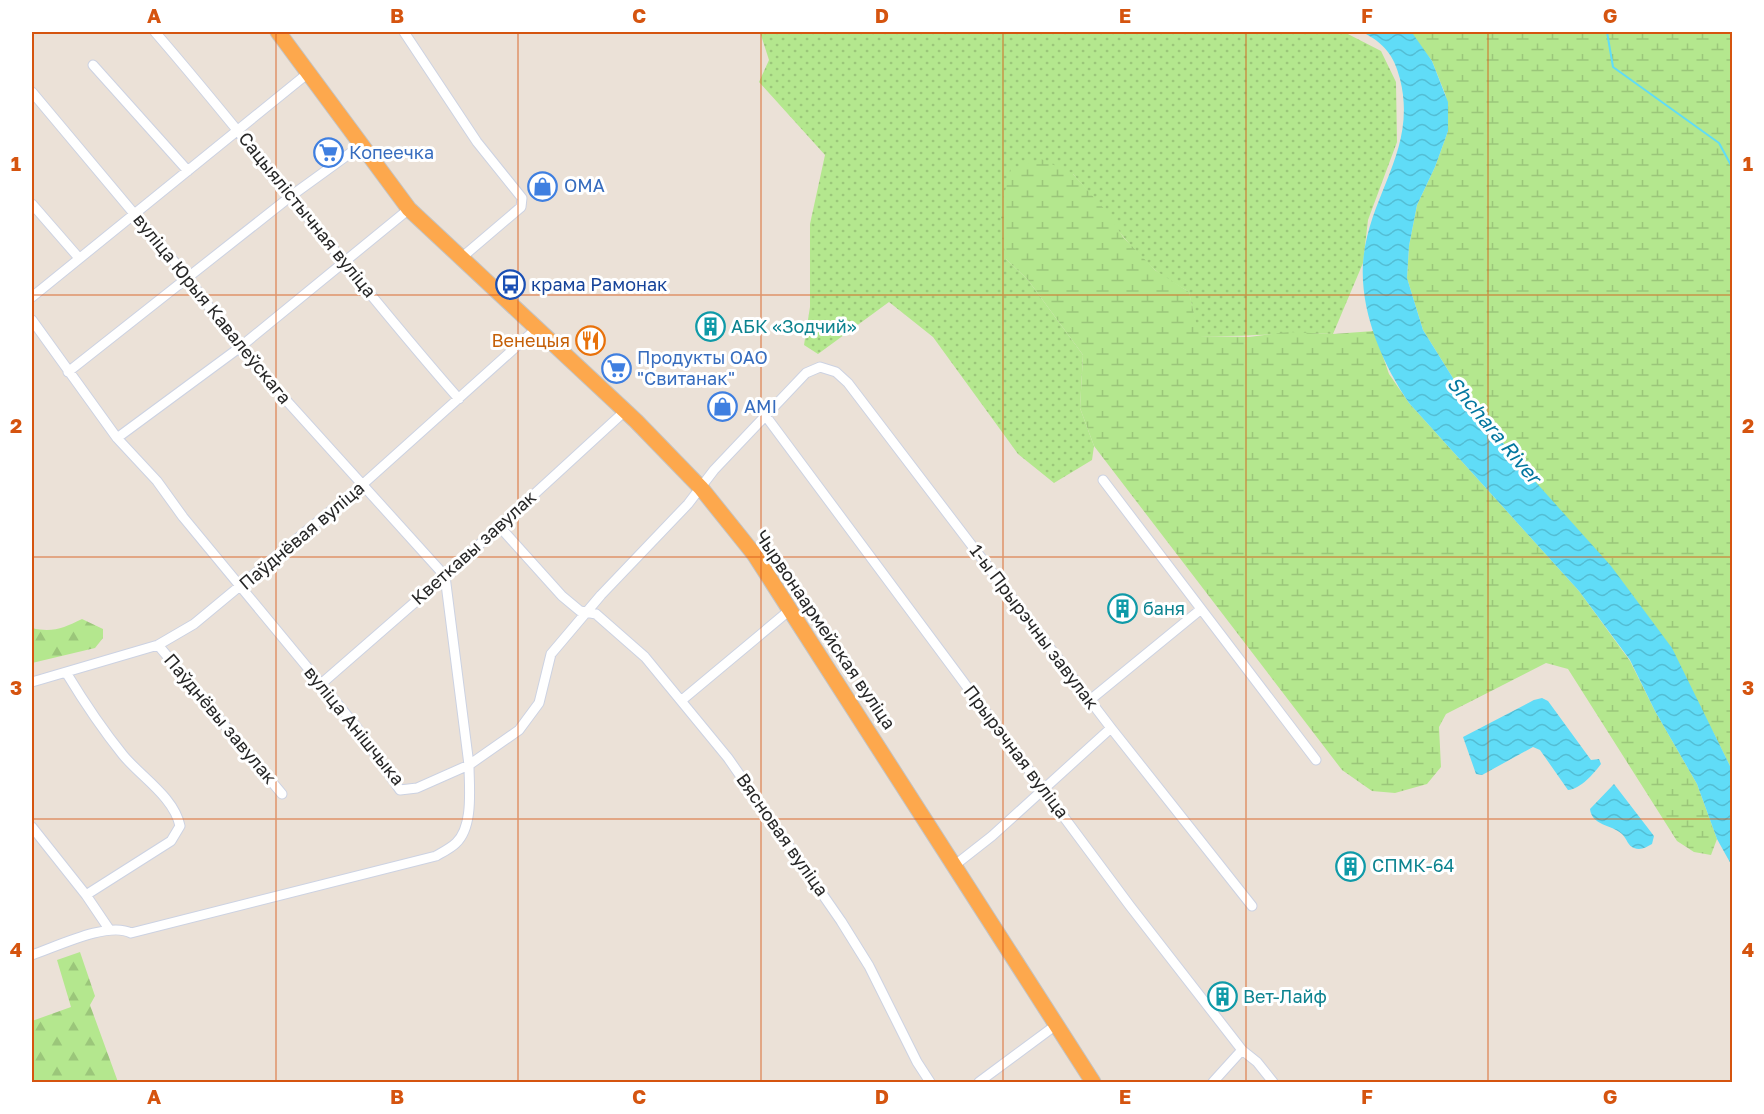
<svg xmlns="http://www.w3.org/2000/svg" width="1764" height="1114" viewBox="0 0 1764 1114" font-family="'Golos Text',sans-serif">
<defs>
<pattern id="grass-dots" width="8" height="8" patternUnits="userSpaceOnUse" patternTransform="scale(1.5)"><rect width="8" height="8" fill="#b4e78e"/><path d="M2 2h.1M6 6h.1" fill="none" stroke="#9bc67a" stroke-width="1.8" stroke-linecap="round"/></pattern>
<pattern id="forest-firs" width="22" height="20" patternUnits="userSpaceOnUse" patternTransform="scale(1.5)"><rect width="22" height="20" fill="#b4e78e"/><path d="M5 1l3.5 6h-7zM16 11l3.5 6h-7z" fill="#9bc67a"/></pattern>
<pattern id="wetland-marsh" width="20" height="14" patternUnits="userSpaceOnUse" patternTransform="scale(1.5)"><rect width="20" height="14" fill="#b4e78e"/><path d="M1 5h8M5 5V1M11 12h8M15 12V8" fill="none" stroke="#9bc67a"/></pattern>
<pattern id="water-waves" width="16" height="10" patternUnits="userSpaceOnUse" patternTransform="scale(1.5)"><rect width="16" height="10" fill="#60dcf7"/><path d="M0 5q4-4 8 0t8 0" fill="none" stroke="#53bdd4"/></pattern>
</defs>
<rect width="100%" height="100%" fill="#ebe1d7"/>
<!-- grass -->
<path fill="url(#grass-dots)" d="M 760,32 L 1344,32 L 1381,51 L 1396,82 L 1397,142 L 1368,220 L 1363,263 L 1333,334 C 1288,332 1244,337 1198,336 L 1189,292 C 1178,285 1164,278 1154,269 C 1123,242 1101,205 1073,174 L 1006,259 L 1028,280 L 1083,355 L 1080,408 L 1094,446 L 1092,460 L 1054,483 L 1018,454 L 933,337 L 889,302 L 818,354 L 804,345 L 810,307 L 810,224 L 825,155 L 759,82 L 769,60 Z"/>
<!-- forest -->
<path fill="url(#forest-firs)" d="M 82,619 L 103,629 L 103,638 L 95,648 L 32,663 L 32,628 C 52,633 64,628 82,619 Z
M 80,952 L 95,996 L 90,1005 L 118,1082 L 32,1082 L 32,1021 L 71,1007 L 57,960 Z"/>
<!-- wetland -->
<path fill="url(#wetland-marsh)" d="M 1410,32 L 1732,32 L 1732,770 L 1713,732 L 1523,468 L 1456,383 L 1423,330 L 1407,278 L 1409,246 L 1417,205 L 1435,167 L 1448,131 L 1446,96 L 1432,61 Z
M 1041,159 L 1073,174 L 1107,212 L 1123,237 L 1155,270 L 1189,292 L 1199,336 L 1249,337 L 1288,332 L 1333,334 L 1374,331 L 1389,374 L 1409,403 L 1579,591 L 1630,661 L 1655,711 L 1697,784 L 1717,839 L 1711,855 L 1694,852 L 1677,841 L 1568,669 L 1546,663 L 1446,714 L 1439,727 L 1441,767 L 1427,784 L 1395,793 L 1372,791 L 1342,770 L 1094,446 L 1080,408 L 1083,355 L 1028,280 L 1006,259 L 1001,230 L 1001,206 L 1011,169 Z"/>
<!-- water -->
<path fill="url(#water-waves)" d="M 1362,32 L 1410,32 L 1413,34 L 1432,61 L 1448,102 L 1448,131 L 1435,167 L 1417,205 L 1409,246 L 1407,278 L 1423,330 L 1456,383 L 1523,468 L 1611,566 L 1672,648 L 1732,770 L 1732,866 L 1717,839 L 1697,784 L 1655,711 L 1630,660 L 1579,591 L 1409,403 C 1382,363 1360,312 1363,263 C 1368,194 1418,151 1400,79 C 1394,55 1384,43 1362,32 Z
M 1542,698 L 1548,701 L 1591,760 L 1599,759 L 1601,764 C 1594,773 1581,789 1568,790 L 1540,750 L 1533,747 L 1482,775 L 1476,774 L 1463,737 L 1534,700 Z
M 1614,784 L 1654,836 L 1652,844 C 1646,847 1641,851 1634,848 C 1628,846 1627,839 1622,834 C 1611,824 1592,826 1590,809 Z"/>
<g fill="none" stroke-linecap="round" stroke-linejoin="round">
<!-- stream -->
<path stroke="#60dcf7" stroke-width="2" d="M 1607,32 L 1613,67 L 1719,143 L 1732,167"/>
<defs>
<path id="minor" d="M 155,32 C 259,152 354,280 459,399
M 404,32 L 477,142 L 522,198 L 521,207 L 460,259
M 93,65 L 188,171
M 32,92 L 188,278 L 239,348 L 445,576 L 469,765 C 469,787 474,826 456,843 C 451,848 443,852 436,856 L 131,933 C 108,921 56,947 32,955
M 32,204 L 79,258
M 32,297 L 307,74
M 32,320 L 117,438 L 157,481 L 183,517 L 355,725 L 400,790 L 417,788 L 469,765 L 519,730 L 539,703 L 551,654 L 601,595 L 688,504 L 714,470 L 806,373 L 820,367 L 836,372 L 848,383 L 1111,728 L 1252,906
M 68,372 L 291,196 L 360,146
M 765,415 L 1130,906 L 1242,1050 L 1257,1062 L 1273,1082
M 117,438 L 239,348 L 409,209
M 1103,480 L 1316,760
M 499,526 L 562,596 L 580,611 L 596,614 L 645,657 L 728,758 L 841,921 L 869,966 L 917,1062 L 930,1082
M 158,645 L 282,794
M 67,674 C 84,702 102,729 123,755 C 141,777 174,797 180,826 L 171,841 L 86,895
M 32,682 L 158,645 L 194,624 L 362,485 L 536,329
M 321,684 L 445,576 L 625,411
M 682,700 L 791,609
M 1090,700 L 1200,610
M 32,827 L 86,895 L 109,929
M 955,865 L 992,836 L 1111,728
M 979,1082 L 1056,1025
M 1213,1082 L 1242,1050"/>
<path id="trunk" d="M 278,32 L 409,209 L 636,421 L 701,488 L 754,554 L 1093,1082"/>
</defs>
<!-- minor casing -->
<use href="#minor" stroke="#ccd2e2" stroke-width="11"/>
<!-- trunk casing -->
<use href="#trunk" stroke="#c3c3c3" stroke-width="17"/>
<!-- minor -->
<use href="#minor" stroke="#fff" stroke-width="9"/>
<!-- trunk -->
<use href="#trunk" stroke="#fda84d" stroke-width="15"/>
</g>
<!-- grid -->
<path fill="none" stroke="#d5540f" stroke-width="1.5" stroke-opacity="0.55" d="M 276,32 L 276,1082M 518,32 L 518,1082M 761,32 L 761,1082M 1003,32 L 1003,1082M 1246,32 L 1246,1082M 1488,32 L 1488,1082M 32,295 L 1732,295M 32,557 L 1732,557M 32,819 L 1732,819"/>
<!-- icons -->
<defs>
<symbol id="supermarket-ring" viewBox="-11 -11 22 22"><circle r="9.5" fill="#fff" stroke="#3f7fe0" stroke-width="1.5"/><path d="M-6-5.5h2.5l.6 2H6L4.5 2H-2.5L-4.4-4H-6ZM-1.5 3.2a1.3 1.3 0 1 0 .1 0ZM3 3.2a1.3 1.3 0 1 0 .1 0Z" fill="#3f7fe0"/></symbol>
<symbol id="shop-ring" viewBox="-11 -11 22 22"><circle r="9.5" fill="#fff" stroke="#3f7fe0" stroke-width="1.5"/><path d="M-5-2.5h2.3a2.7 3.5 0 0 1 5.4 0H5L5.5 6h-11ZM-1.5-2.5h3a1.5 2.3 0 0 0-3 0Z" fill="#3f7fe0"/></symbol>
<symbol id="bus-ring" viewBox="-11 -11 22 22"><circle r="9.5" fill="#fff" stroke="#1a4fb4" stroke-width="1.5"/><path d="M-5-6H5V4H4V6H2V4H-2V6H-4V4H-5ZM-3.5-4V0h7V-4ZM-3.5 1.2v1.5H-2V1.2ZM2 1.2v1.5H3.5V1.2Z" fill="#1a4fb4"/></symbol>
<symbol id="building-ring" viewBox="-11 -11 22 22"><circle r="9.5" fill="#fff" stroke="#0f9aa8" stroke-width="1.5"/><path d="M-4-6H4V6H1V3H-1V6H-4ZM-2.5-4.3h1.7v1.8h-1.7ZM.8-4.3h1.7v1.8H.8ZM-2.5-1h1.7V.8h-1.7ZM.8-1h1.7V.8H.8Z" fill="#0f9aa8"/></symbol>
<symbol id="restaurant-ring" viewBox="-11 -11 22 22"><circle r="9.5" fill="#fff" stroke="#e8710a" stroke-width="1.5"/><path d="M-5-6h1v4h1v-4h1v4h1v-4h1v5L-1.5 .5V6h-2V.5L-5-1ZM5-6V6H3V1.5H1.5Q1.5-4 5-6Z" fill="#e8710a"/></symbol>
</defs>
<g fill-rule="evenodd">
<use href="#supermarket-ring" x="312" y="136" width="33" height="33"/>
<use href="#shop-ring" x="526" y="170" width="33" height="33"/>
<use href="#bus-ring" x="494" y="268" width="33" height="33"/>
<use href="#building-ring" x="694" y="310" width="33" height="33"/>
<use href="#restaurant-ring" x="574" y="324" width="33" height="33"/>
<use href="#supermarket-ring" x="600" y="352" width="33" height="33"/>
<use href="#shop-ring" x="706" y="390" width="33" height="33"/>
<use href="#building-ring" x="1106" y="592" width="33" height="33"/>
<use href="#building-ring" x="1334" y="850" width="33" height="33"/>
<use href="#building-ring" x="1206" y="980" width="33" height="33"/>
</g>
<g text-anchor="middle" stroke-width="6" stroke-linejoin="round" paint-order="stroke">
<!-- shop labels -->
<g font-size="18" fill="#366cbe" stroke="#fff" text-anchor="start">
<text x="349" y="159">Копеечка</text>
<text x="564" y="192">ОМА</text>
<text x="637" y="364">Продукты ОАО<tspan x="637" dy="21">"Свитанак"</tspan></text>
<text x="744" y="413">AMI</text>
</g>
<!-- street labels -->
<g font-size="18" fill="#272727" stroke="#fff">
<text transform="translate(307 215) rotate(51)" y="6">Сацыялістычная вуліца</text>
<text transform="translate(212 309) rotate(51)" y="6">вуліца Юрыя Кавалеўскага</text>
<text transform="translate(302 536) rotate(-40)" y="6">Паўднёвая вуліца</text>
<text transform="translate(474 548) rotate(-42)" y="6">Кветкавы завулак</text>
<text transform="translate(1034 627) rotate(53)" y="6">1-ы Прырэчны завулак</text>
<text transform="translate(825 630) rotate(56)" y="6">Чырвонаармейская вуліца</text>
<text transform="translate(220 719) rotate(50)" y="6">Паўднёвы завулак</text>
<text transform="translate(354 726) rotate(51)" y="6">вуліца Анішчыка</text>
<text transform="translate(1016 752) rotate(53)" y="6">Прырэчная вуліца</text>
<text transform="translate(782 835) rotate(55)" y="6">Вясновая вуліца</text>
</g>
<!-- transit labels -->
<g font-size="18" fill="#164399" stroke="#fff" text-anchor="start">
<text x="531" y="291">крама Рамонак</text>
</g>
<!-- culture labels -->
<g font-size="18" fill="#0d838f" stroke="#fff" text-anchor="start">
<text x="731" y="333">АБК «Зодчий»</text>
<text x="1143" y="615">баня</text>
<text x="1372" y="872">СПМК-64</text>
<text x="1243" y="1003">Вет-Лайф</text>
</g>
<!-- food labels -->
<g font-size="18" fill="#c56008" stroke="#fff" text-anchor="end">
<text x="570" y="347">Венецыя</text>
</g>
<!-- water labels -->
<g font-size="20" font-style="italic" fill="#03779f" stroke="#fff">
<text transform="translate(1494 430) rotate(50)" y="7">Shchara River</text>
</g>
</g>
<!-- border -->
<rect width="1764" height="1114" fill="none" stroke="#ffffff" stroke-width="66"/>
<rect x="33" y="33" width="1698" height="1048" fill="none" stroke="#d5540f" stroke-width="2"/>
<g font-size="20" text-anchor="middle" font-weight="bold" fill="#d5540f">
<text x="154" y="23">A</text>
<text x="397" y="23">B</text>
<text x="639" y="23">C</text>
<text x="882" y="23">D</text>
<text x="1125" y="23">E</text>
<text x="1367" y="23">F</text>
<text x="1610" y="23">G</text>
<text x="16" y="171">1</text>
<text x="1748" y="171">1</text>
<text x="16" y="433">2</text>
<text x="1748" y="433">2</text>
<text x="16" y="695">3</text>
<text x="1748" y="695">3</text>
<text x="16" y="957">4</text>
<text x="1748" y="957">4</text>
<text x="154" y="1104">A</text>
<text x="397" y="1104">B</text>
<text x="639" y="1104">C</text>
<text x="882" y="1104">D</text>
<text x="1125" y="1104">E</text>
<text x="1367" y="1104">F</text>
<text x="1610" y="1104">G</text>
</g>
</svg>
